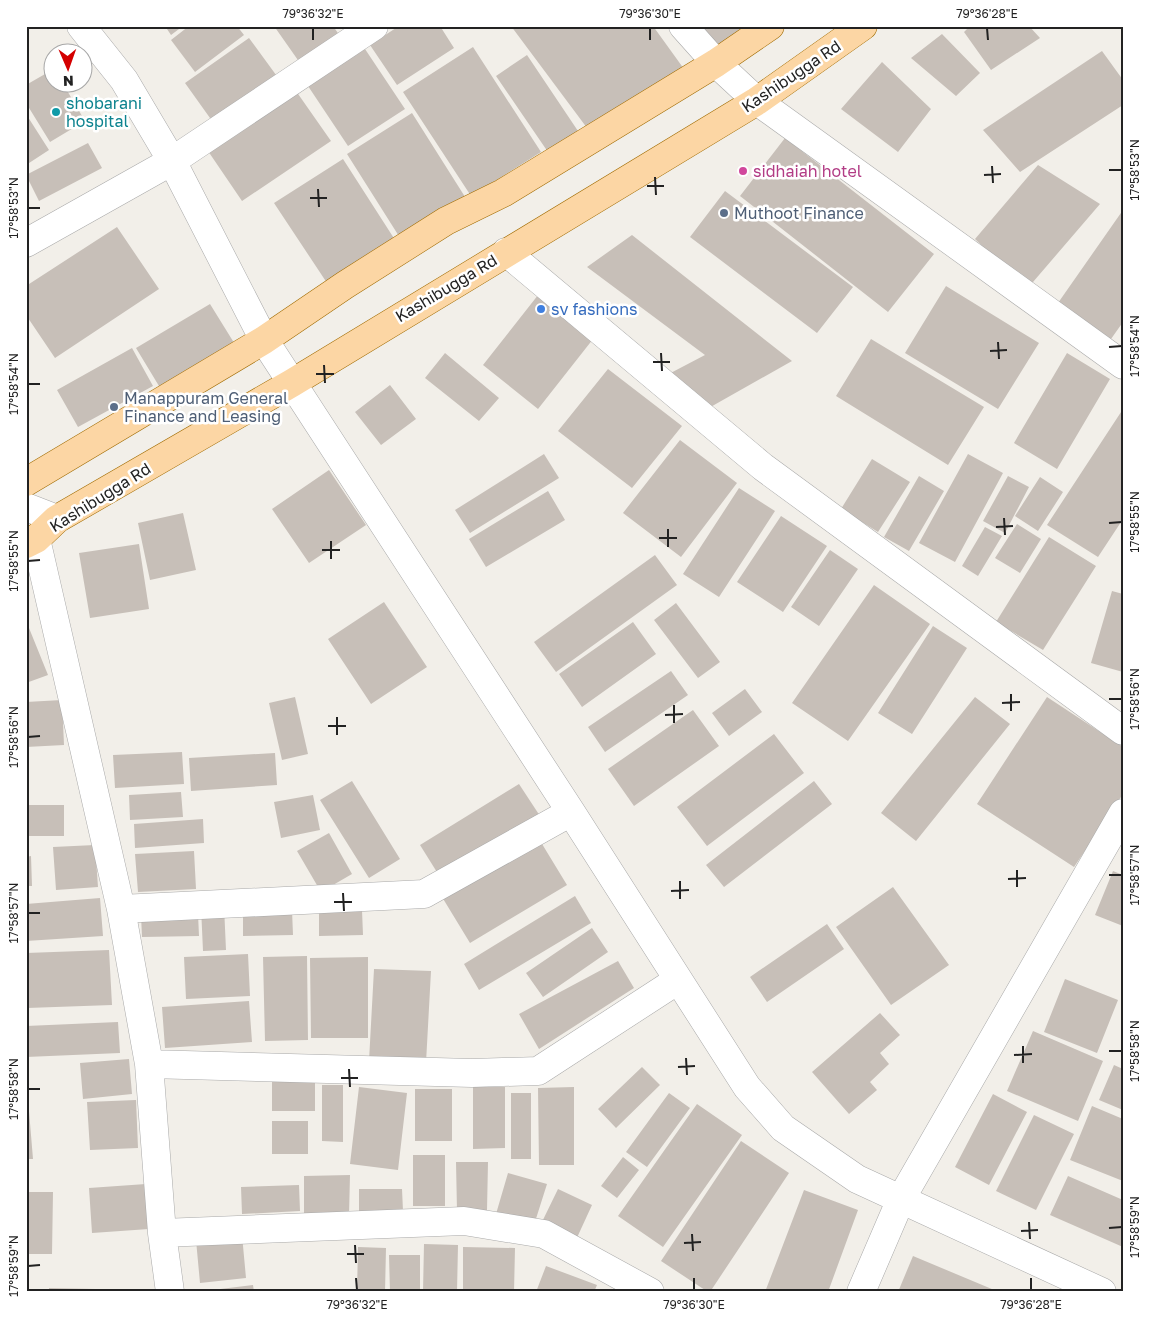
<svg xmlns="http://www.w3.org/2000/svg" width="1149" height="1318" viewBox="0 0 1149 1318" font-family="'Golos Text',sans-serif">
<rect width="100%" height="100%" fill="#f2efe9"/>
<!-- building -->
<path fill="#c7bfb8" d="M 165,26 L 183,26 L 171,35 Z
M 189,26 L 237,26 L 244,35 L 195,72 L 171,40 Z
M 274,26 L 333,26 L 340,36 L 300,63 Z
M 399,26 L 440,26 L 454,48 L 397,85 L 370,45 Z
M 511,26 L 653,26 L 684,69 L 593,136 Z
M 702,26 L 743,26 L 720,47 Z
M 970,26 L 1029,26 L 1040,38 L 991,70 L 964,32 Z
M 942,34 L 980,73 L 956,96 L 911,58 Z
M 249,38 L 279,79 L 215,125 L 185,83 Z
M 473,47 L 541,152 L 471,196 L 403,92 Z
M 365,49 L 405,109 L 348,146 L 308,86 Z
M 1102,51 L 1123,80 L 1123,105 L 1020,172 L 983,130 Z
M 527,55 L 580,134 L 550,155 L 496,76 Z
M 882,62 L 931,109 L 898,152 L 841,109 Z
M 52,70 L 52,82 L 62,82 L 85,121 L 50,142 L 26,103 L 26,85 Z
M 296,91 L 331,141 L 242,201 L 208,151 Z
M 412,113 L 467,200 L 402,241 L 347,154 Z
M 26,114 L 49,150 L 26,165 Z
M 785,138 L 934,254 L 888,312 L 740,196 Z
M 88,143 L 102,168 L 39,201 L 26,175 Z
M 343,159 L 397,243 L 329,286 L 274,203 Z
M 1038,165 L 1100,204 L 1027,289 L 975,239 Z
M 725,191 L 853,287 L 817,333 L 690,237 Z
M 1123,210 L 1123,322 L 1111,339 L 1058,303 Z
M 117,227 L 159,289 L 55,358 L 26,315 L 26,286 Z
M 632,235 L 792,361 L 707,409 L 663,377 L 705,355 L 587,267 Z
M 946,286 L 1039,343 L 998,409 L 905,353 Z
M 542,290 L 597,334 L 538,409 L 483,365 Z
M 210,304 L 236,346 L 162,391 L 136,348 Z
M 871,339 L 984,407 L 948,465 L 836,396 Z
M 132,348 L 153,386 L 78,427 L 57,390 Z
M 445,353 L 499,398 L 479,421 L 425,378 Z
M 1067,353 L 1110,379 L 1057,469 L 1014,443 Z
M 608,369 L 682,426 L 632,488 L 558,431 Z
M 390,385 L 416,419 L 381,445 L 355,412 Z
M 1123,409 L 1123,519 L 1098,557 L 1047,525 Z
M 680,440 L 737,483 L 681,557 L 623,513 Z
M 544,454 L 559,478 L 470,533 L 455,510 Z
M 968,454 L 1003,473 L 955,562 L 919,543 Z
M 872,459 L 910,482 L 878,532 L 841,509 Z
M 329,470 L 366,525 L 309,563 L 272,509 Z
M 919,476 L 944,491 L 909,551 L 884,537 Z
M 1008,476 L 1029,487 L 1005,533 L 983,521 Z
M 1040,477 L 1063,492 L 1038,531 L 1015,516 Z
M 739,488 L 775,511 L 719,597 L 683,574 Z
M 548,491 L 565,520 L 486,567 L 469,539 Z
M 183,513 L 196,570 L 150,580 L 138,523 Z
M 781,516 L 827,546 L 783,612 L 737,582 Z
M 1017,524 L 1041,539 L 1020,573 L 995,558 Z
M 985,527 L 1002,536 L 978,576 L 962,566 Z
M 1049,537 L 1096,566 L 1043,650 L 996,622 Z
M 139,544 L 149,609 L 90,618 L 79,553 Z
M 830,550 L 858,569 L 819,626 L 791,607 Z
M 655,555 L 677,585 L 556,672 L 534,642 Z
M 874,585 L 930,624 L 848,741 L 792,703 Z
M 1112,591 L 1123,594 L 1123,672 L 1091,663 Z
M 384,602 L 427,667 L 371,704 L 328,639 Z
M 676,603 L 720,662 L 698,678 L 654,620 Z
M 633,622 L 656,654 L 582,707 L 559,674 Z
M 933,626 L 967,648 L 912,734 L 878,713 Z
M 29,628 L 48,675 L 26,683 L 26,629 Z
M 671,671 L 688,695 L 605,752 L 588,727 Z
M 745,689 L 762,712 L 729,736 L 712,713 Z
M 295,697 L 308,754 L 282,760 L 269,703 Z
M 975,697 L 1010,724 L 916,841 L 881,813 Z
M 1047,697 L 1123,747 L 1123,794 L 1074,867 L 977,804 Z
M 62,700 L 64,745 L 26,747 L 26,702 Z
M 693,710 L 719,746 L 634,806 L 608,769 Z
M 774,734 L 804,773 L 707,846 L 677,807 Z
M 182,752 L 184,784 L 115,788 L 113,755 Z
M 275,753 L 277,785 L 191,791 L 189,758 Z
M 352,781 L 400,859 L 369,878 L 320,800 Z
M 814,781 L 832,804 L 724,887 L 706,865 Z
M 519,784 L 540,816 L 440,877 L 420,845 Z
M 181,792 L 183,817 L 130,820 L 129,795 Z
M 313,795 L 320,830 L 281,838 L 274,802 Z
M 26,805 L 64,805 L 64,836 L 26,836 Z
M 203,819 L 204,843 L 135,848 L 134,824 Z
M 329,833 L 352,874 L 321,892 L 297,851 Z
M 539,839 L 567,885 L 470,943 L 442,897 Z
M 95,845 L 98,887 L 56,890 L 53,847 Z
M 194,851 L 196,889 L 138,892 L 135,854 Z
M 31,856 L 32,886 L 26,886 L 26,857 Z
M 1113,871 L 1123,875 L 1123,926 L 1095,915 Z
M 893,887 L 949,965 L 891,1005 L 836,927 Z
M 575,896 L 591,923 L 479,990 L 464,964 Z
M 100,898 L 103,936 L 26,941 L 26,904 Z
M 224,906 L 226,950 L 203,951 L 201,907 Z
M 292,910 L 293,935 L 243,936 L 243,911 Z
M 362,910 L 363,935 L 319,936 L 319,911 Z
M 198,914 L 199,936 L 142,937 L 141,915 Z
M 827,924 L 844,949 L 767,1002 L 750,977 Z
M 592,928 L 608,952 L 543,997 L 526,973 Z
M 109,950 L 112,1005 L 27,1008 L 26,953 Z
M 248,954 L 250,996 L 186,999 L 184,957 Z
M 307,956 L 308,1040 L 265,1041 L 263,957 Z
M 368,957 L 368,1038 L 311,1038 L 310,958 Z
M 618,961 L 634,988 L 539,1049 L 519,1014 Z
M 374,969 L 431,971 L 426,1063 L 369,1061 Z
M 1065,979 L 1118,1000 L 1097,1053 L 1044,1032 Z
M 249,1001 L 252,1042 L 165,1048 L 162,1007 Z
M 880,1013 L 900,1035 L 880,1053 L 889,1064 L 870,1082 L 877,1090 L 849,1114 L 812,1072 Z
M 118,1022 L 120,1053 L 26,1057 L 26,1026 Z
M 1033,1031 L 1103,1061 L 1078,1121 L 1007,1091 Z
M 129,1059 L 132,1094 L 83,1099 L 80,1063 Z
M 1114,1065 L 1123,1069 L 1123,1110 L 1099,1100 Z
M 642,1067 L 660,1085 L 616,1128 L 598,1109 Z
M 26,1075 L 33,1159 L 26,1159 Z
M 272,1082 L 315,1082 L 315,1111 L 272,1111 Z
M 322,1085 L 343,1085 L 343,1142 L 322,1141 Z
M 359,1087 L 407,1093 L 398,1170 L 350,1164 Z
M 473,1087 L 505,1087 L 505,1148 L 473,1149 Z
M 574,1087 L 574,1165 L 539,1165 L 538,1088 Z
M 415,1089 L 452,1089 L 452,1141 L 415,1141 Z
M 511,1093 L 531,1093 L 531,1159 L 511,1159 Z
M 669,1093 L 690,1108 L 647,1167 L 626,1152 Z
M 993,1094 L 1027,1112 L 989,1185 L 955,1167 Z
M 136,1100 L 138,1148 L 90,1150 L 87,1102 Z
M 697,1104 L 742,1135 L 663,1247 L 618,1216 Z
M 1092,1106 L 1123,1119 L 1123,1181 L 1070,1160 Z
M 1034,1115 L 1074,1134 L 1036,1210 L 996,1191 Z
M 272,1121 L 308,1121 L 308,1154 L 272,1154 Z
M 741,1141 L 789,1173 L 710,1292 L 708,1292 L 661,1261 Z
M 413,1155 L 445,1155 L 445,1206 L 413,1206 Z
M 623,1157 L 639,1170 L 617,1198 L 601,1186 Z
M 456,1162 L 488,1162 L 487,1210 L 457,1211 Z
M 508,1173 L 547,1184 L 534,1225 L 496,1214 Z
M 350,1175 L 349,1215 L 304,1215 L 304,1176 Z
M 1068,1176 L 1123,1200 L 1123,1247 L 1050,1215 Z
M 146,1184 L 149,1229 L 92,1233 L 89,1188 Z
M 299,1185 L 300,1211 L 242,1214 L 241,1187 Z
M 359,1189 L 402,1189 L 403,1211 L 359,1211 Z
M 558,1189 L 592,1205 L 575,1242 L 540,1226 Z
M 804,1190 L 858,1210 L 828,1292 L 765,1292 Z
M 26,1192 L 53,1192 L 52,1254 L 26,1254 Z
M 242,1235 L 246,1278 L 200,1283 L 196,1240 Z
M 424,1244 L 458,1245 L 457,1292 L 423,1292 Z
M 358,1247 L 386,1248 L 385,1292 L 357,1292 Z
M 463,1247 L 515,1248 L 514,1292 L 463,1292 Z
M 389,1255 L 420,1255 L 420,1292 L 390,1292 Z
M 913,1256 L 999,1292 L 898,1292 Z
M 546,1266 L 597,1285 L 594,1292 L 536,1292 Z
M 253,1285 L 254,1292 L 204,1292 L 204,1291 Z
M 49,1288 L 142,1290 L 142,1292 L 49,1292 Z"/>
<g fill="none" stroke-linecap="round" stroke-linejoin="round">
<defs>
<path id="minor" d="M 81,26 L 124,80 L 172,161 L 264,340 L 571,812 L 747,1087 L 783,1128 L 857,1179 L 1102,1292
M 683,26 L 716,63 L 757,101 L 1123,365
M 26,243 L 172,161 L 374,26
M 506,252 L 763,467 L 1123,731
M 26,507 L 57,519
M 36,539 L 121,909 L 149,1064 L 162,1233 L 170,1292
M 121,909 L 424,894 L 571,812
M 149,1064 L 472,1073 L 538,1071 L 678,980
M 162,1233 L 464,1221 L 544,1234 L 650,1292
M 861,1292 L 901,1199 L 1123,813"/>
<path id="major" d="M 26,482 L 264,340 L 345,285 L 446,221 L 503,193 L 716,63 L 770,26
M 26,544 L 36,539 L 57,519 L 292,383 L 757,101 L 863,26"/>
</defs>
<!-- minor casing -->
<use href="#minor" stroke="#a9a9a9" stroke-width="29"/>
<!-- major casing -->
<use href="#major" stroke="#a06b00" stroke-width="29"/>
<!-- minor -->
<use href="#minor" stroke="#fff" stroke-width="28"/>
<!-- major -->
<use href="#major" stroke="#fcd6a4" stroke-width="28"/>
</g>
<!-- ticks -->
<path fill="none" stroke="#222" stroke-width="2" d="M 313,28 L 313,40M 650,28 L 650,40M 987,28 L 988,40M 992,166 L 993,183M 1109,170 L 1122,170M 984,175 L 1001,174M 655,177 L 656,195M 647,186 L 664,186M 318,189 L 319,207M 310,198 L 327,198M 28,208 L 40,208M 998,342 L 999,359M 1109,347 L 1122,346M 990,351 L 1007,350M 661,353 L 662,371M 653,362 L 670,362M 324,365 L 325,383M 316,374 L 334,374M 28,384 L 40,384M 1004,518 L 1005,535M 1109,523 L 1122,522M 996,527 L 1013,526M 668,529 L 668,547M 659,538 L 677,538M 331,541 L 331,559M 322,550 L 340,550M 28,561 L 40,560M 1011,694 L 1011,711M 1109,699 L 1122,699M 1002,703 L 1020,702M 674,705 L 674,723M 665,715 L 683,714M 337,717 L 337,735M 328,726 L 346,726M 28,737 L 40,736M 1017,870 L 1017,887M 1109,875 L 1122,875M 1008,879 L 1026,878M 680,881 L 680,899M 671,891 L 689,890M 343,893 L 344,911M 334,902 L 352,902M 28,913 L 40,913M 1023,1046 L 1023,1063M 1109,1051 L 1122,1051M 1014,1055 L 1032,1054M 686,1058 L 687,1075M 678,1067 L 695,1066M 349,1069 L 350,1087M 341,1078 L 358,1078M 28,1089 L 40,1089M 1029,1222 L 1030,1239M 1109,1228 L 1122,1227M 1021,1231 L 1038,1230M 692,1234 L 693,1251M 684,1243 L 701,1242M 355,1245 L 356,1263M 347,1254 L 364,1254M 28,1266 L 40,1265M 356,1278 L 357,1290M 694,1278 L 694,1290M 1031,1278 L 1031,1290"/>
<!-- markers -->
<circle fill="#0f9aa8" stroke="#fff" stroke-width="2" cx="56" cy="112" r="5"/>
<circle fill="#d1479c" stroke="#fff" stroke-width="2" cx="743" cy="171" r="5"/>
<g fill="#5c6f8a" stroke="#fff" stroke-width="2">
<circle cx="724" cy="213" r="5"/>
<circle cx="114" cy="407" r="5"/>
</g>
<circle fill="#3f7fe0" stroke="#fff" stroke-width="2" cx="541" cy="309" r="5"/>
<g text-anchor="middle" stroke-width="5" stroke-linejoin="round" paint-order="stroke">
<!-- street labels -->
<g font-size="16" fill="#222" stroke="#fff">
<text transform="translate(791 76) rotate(-34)" y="6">Kashibugga Rd</text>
<text transform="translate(446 288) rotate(-31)" y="6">Kashibugga Rd</text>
<text transform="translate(100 497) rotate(-32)" y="6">Kashibugga Rd</text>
</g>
<!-- culture labels -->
<g font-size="16" fill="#0d838f" stroke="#fff" text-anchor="start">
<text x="66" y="109">shobarani<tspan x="66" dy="18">hospital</tspan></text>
</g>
<!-- hotel labels -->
<g font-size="16" fill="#b23c85" stroke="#fff" text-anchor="start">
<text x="753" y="177">sidhaiah hotel</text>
</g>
<!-- service labels -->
<g font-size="16" fill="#4e5e75" stroke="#fff" text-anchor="start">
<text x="734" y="219">Muthoot Finance</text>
<text x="124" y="404">Manappuram General<tspan x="124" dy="18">Finance and Leasing</tspan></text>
</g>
<!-- shop labels -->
<g font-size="16" fill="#366cbe" stroke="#fff" text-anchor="start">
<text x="551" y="315">sv fashions</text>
</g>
</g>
<!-- border -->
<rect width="1149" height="1318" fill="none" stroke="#ffffff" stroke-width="55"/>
<!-- north arrow -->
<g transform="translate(68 68) rotate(178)"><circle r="24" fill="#ffffff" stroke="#a7a7a7"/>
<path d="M0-4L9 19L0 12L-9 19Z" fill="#d40000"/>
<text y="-8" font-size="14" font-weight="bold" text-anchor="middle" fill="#222222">N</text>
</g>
<rect x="28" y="28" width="1094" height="1262" fill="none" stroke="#222" stroke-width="2"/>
<g font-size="12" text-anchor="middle" fill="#222">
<text x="313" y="18">79°36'32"E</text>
<text x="650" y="18">79°36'30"E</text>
<text x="987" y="18">79°36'28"E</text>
<text transform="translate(1135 170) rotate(-90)" y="4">17°58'53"N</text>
<text transform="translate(14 208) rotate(-90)" y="4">17°58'53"N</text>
<text transform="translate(1135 346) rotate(-90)" y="4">17°58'54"N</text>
<text transform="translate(14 384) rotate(-90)" y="4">17°58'54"N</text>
<text transform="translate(1135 522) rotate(-90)" y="4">17°58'55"N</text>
<text transform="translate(14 561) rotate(-90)" y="4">17°58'55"N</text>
<text transform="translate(1135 699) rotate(-90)" y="4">17°58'56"N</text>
<text transform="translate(14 737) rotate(-90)" y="4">17°58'56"N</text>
<text transform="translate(1135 875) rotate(-90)" y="4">17°58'57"N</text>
<text transform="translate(14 913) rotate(-90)" y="4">17°58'57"N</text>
<text transform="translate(1135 1051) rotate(-90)" y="4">17°58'58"N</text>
<text transform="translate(14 1089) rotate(-90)" y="4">17°58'58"N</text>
<text transform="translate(1135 1227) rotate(-90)" y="4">17°58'59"N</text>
<text transform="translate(14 1266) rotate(-90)" y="4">17°58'59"N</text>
<text x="357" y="1309">79°36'32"E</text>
<text x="694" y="1309">79°36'30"E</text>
<text x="1031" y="1309">79°36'28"E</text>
</g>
</svg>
